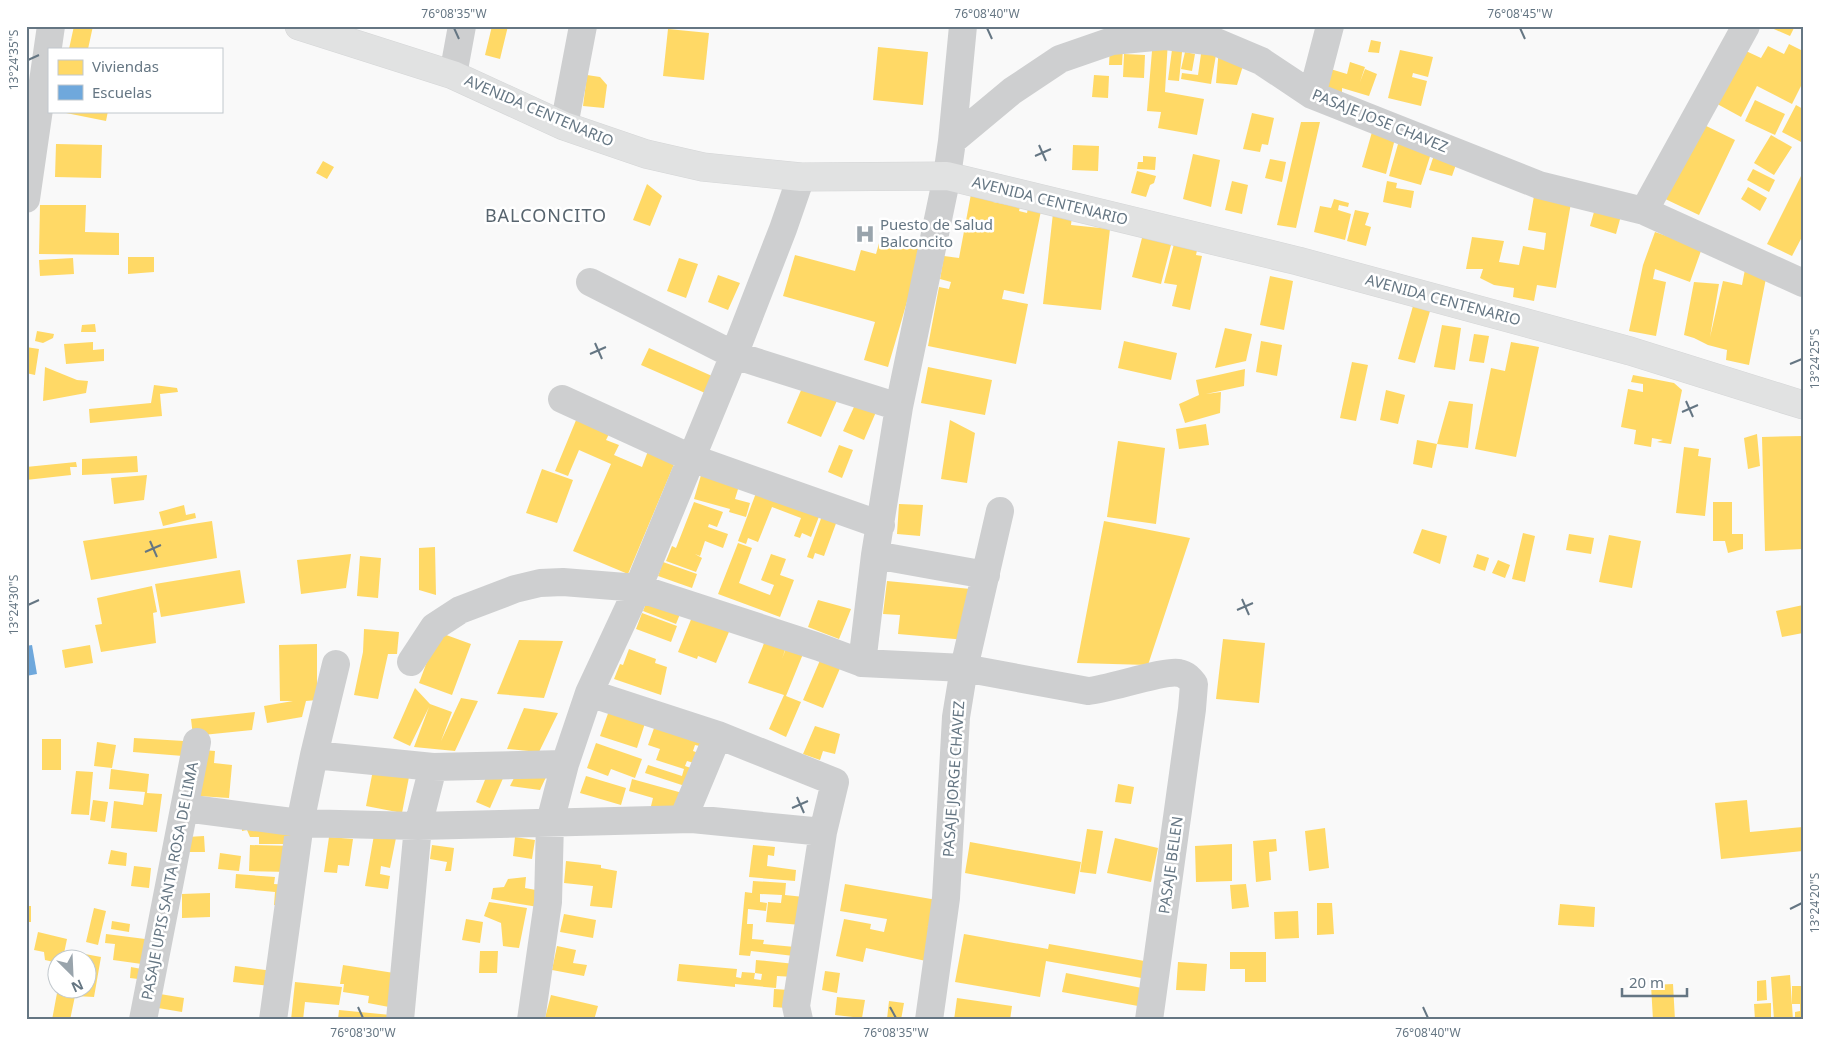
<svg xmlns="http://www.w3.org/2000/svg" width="1829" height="1046" viewBox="0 0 1829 1046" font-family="'Noto Sans',sans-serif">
<rect width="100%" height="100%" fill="#f9f9f9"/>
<!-- homes -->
<path fill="#ffd966" d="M 74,26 L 93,26 L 88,49 L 69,49 Z
M 492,26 L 508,26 L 500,59 L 485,55 Z
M 1767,26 L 1795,26 L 1790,36 Z
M 668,29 L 709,33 L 704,80 L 663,76 Z
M 1153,39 L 1168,40 L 1165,92 L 1204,99 L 1197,135 L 1158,128 L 1161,112 L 1147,111 Z
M 1371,40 L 1381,42 L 1379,53 L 1368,52 Z
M 1173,42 L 1183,43 L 1179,81 L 1168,80 Z
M 1789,44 L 1803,51 L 1803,82 L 1792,104 L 1757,86 L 1741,117 L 1710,100 L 1746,51 L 1761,58 L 1768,46 L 1784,54 Z
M 1110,46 L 1123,47 L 1122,65 L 1109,65 Z
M 878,47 L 928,52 L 923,105 L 873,100 Z
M 1202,47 L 1217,49 L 1211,84 L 1181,79 L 1182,73 L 1198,75 Z
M 1219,48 L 1246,56 L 1237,85 L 1216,83 Z
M 1400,50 L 1433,57 L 1428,77 L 1413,73 L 1412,77 L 1427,81 L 1421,106 L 1388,98 Z
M 1185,52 L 1195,54 L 1192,71 L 1181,69 Z
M 1124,54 L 1145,55 L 1144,78 L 1123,77 Z
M 1350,62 L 1365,67 L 1360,82 L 1365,69 L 1377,74 L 1369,96 L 1342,88 L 1342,93 L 1324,89 L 1327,68 L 1347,74 Z
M 587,75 L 600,77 L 607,85 L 604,108 L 583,106 Z
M 1094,75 L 1109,76 L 1108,98 L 1092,97 Z
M 1755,100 L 1785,114 L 1775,135 L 1745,121 Z
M 1796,105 L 1803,109 L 1803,143 L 1782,132 Z
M 56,111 L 108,111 L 106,121 Z
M 1252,113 L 1274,118 L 1268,145 L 1262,144 L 1260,152 L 1243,149 Z
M 1301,122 L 1320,122 L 1296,228 L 1277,225 Z
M 1698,122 L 1735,140 L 1699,215 L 1661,197 Z
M 1374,125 L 1397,131 L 1386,174 L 1362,167 Z
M 1771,135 L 1792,147 L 1774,175 L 1754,163 Z
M 1400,137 L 1433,147 L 1421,185 L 1389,176 Z
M 56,144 L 102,145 L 101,178 L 55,177 Z
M 1073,145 L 1099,146 L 1098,171 L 1072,170 Z
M 1193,154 L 1220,160 L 1211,207 L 1183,199 Z
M 1434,155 L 1458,159 L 1452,176 L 1429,170 Z
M 1143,156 L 1156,157 L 1155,170 L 1137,169 L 1138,162 L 1143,162 Z
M 1270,159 L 1286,162 L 1282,182 L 1265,178 Z
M 323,161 L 334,167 L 327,179 L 316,173 Z
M 1753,169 L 1775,180 L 1769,192 L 1747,180 Z
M 1137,171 L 1156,176 L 1154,183 L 1150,185 L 1146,197 L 1131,193 Z
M 1803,172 L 1803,235 L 1792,256 L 1767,244 Z
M 1232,181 L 1248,185 L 1242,214 L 1225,210 Z
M 1387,181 L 1397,183 L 1396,188 L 1414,191 L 1411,208 L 1383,202 Z
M 647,184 L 662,196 L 650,226 L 633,220 Z
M 1748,187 L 1767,198 L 1760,211 L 1741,199 Z
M 971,194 L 993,199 L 993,202 L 1020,207 L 1019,211 L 1027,213 L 1030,198 L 1043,201 L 1024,294 L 1004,290 L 1002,299 L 1028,304 L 1016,364 L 928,346 L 939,287 L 949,289 L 951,282 L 940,279 L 944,256 L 959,258 Z
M 1534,196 L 1571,203 L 1556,288 L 1537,285 L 1534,301 L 1513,297 L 1514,288 L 1494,285 L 1480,278 L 1483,269 L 1466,269 L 1472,237 L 1504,241 L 1499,262 L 1519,265 L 1523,246 L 1544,250 L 1546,233 L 1528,230 Z
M 1334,199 L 1349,203 L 1348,207 L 1339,205 L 1338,210 L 1351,214 L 1345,240 L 1314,232 L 1320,206 L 1331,208 Z
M 40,205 L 86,205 L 85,232 L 119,233 L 119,255 L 39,254 Z
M 1596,205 L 1622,212 L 1616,234 L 1590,226 Z
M 1355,210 L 1369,213 L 1365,225 L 1371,227 L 1366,246 L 1347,241 Z
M 1053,213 L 1072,216 L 1071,225 L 1110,229 L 1101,310 L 1043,304 Z
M 1655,232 L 1702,248 L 1690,282 L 1655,269 L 1653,279 L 1666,282 L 1656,336 L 1629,331 L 1643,265 Z
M 1143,234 L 1172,241 L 1161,284 L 1132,277 Z
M 881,236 L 923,247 L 888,367 L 864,360 L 875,322 L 783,296 L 795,255 L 855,271 L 861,250 L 876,254 Z
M 1176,236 L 1199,241 L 1196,255 L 1202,256 L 1190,310 L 1172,306 L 1177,285 L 1164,283 Z
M 128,257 L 154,257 L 154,272 L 128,274 Z
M 73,258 L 74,274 L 40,276 L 39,260 Z
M 679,258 L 698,264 L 686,298 L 667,291 Z
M 1747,259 L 1768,268 L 1749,365 L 1726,360 L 1727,350 L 1708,345 L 1694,338 L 1684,335 L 1694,282 L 1719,284 L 1710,337 L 1723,281 L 1742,285 Z
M 718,275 L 740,283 L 728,310 L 708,302 Z
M 1270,276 L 1293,281 L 1284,330 L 1260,325 Z
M 1413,306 L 1430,311 L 1415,363 L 1398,359 Z
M 95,324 L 96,332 L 81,332 L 82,325 Z
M 1442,325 L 1461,328 L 1455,370 L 1434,367 Z
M 1225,328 L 1252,334 L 1246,361 L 1215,368 Z
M 37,331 L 54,334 L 53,338 L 43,343 L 35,341 Z
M 1474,334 L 1489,336 L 1484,363 L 1469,361 Z
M 1124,341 L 1177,353 L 1171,380 L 1118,368 Z
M 1261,341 L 1282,345 L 1277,376 L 1256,372 Z
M 93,342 L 93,350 L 104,349 L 104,361 L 66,364 L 64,344 Z
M 1511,342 L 1539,347 L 1516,457 L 1475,449 L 1491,368 L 1505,371 Z
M 26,347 L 39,349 L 35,375 L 26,373 Z
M 649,348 L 712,376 L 705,393 L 641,365 Z
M 1352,362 L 1368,365 L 1356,421 L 1340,418 Z
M 45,367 L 77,380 L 88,381 L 86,393 L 43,401 Z
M 928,367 L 992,380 L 985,415 L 921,403 Z
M 1245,369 L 1244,386 L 1206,394 L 1221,392 L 1220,413 L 1185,423 L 1179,404 L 1199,395 L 1196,380 Z
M 1633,375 L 1674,383 L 1682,390 L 1671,444 L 1657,442 L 1663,440 L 1652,438 L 1651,447 L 1634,444 L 1636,430 L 1621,427 L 1628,389 L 1643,392 L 1643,384 L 1631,382 Z
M 805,381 L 839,396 L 821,437 L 787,423 Z
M 154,385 L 177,388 L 178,392 L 160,394 L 162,416 L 90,423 L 89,409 L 151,403 Z
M 1386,390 L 1405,395 L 1398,424 L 1380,420 Z
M 859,396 L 879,405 L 864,440 L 843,431 Z
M 1449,401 L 1473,404 L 1468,448 L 1437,444 Z
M 579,413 L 610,432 L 606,440 L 619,445 L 614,455 L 642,467 L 648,451 L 675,462 L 628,574 L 573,551 L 611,464 L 579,450 L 568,476 L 555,471 Z
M 950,420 L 975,433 L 967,483 L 941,479 Z
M 1206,424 L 1209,445 L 1179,449 L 1176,429 Z
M 1757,434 L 1760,466 L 1748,469 L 1744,438 Z
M 1803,436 L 1803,549 L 1765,551 L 1762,437 Z
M 1417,440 L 1437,444 L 1432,468 L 1413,464 Z
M 1118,441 L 1165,448 L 1156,524 L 1107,517 Z
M 839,445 L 853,450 L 842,478 L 828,472 Z
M 1684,447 L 1699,449 L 1698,456 L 1711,458 L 1705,516 L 1676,513 Z
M 137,456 L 138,472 L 82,475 L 82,459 Z
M 76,462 L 77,467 L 70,467 L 71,475 L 26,480 L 26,467 Z
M 704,465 L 742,476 L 735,499 L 750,503 L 746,517 L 729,512 L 730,509 L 694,499 Z
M 542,469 L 573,480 L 557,523 L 526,513 Z
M 147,475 L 144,500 L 114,504 L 111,478 Z
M 759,485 L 822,509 L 811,537 L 802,533 L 800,538 L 794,536 L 801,518 L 772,507 L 758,542 L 748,538 L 746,544 L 738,541 Z
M 694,502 L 723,512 L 717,527 L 709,524 L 708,527 L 728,534 L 723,548 L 705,541 L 700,556 L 695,554 L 702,558 L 696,572 L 666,561 L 672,546 L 676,548 Z
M 1713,502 L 1732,502 L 1732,534 L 1743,534 L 1743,549 L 1728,553 L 1725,541 L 1713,541 Z
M 899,504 L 923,505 L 920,536 L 897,534 Z
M 184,505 L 186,515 L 195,513 L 196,518 L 163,526 L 159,512 Z
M 823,513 L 838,518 L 824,556 L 815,553 L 813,559 L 807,557 Z
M 212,521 L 217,558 L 91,580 L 83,541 Z
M 1104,521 L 1190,538 L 1148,665 L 1077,663 Z
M 1422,529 L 1447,536 L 1440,564 L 1413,553 Z
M 1523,533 L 1535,536 L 1525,582 L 1512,579 Z
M 1569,534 L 1594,538 L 1591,554 L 1566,550 Z
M 1609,535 L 1641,541 L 1632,588 L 1599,582 Z
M 738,543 L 752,548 L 739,583 L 770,595 L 774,585 L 761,580 L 771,554 L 786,559 L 780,575 L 794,580 L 780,617 L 718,594 Z
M 435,547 L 436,595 L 419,590 L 419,548 Z
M 351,554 L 346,588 L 301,594 L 297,560 Z
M 1477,554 L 1489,558 L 1485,571 L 1473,567 Z
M 360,556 L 381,558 L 378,598 L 357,596 Z
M 1498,560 L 1510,565 L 1505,578 L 1492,573 Z
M 663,562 L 697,574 L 692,588 L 658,576 Z
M 240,570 L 245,603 L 161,617 L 155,584 Z
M 887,581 L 971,589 L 966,640 L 898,634 L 900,615 L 883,614 Z
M 152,586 L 157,612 L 153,613 L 156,643 L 101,652 L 95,625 L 102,624 L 97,598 Z
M 649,596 L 682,609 L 676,624 L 643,611 Z
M 818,600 L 851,609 L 839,639 L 808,627 Z
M 1803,605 L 1803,633 L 1782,637 L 1776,611 Z
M 694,612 L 731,627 L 716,663 L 698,656 L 697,659 L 678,652 Z
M 642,613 L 677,626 L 671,642 L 636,629 Z
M 364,629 L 399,632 L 397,654 L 388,654 L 378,699 L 354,695 L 363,652 Z
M 438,632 L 471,644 L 452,695 L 419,683 Z
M 767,636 L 787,644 L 782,659 L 788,643 L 805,649 L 786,696 L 801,702 L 786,737 L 769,729 L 784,695 L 748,683 Z
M 1223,639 L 1265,643 L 1259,703 L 1216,699 Z
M 519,640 L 563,641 L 544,698 L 497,694 Z
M 317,644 L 317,700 L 306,701 L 302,717 L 267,723 L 264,706 L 293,701 L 280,701 L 279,645 Z
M 90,645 L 93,663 L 65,668 L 62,650 Z
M 629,649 L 656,659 L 655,663 L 667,667 L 661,695 L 614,679 L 620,664 L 623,665 Z
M 821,658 L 841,666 L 823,708 L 803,700 Z
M 415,688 L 430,704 L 452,712 L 441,741 L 461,698 L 478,701 L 455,751 L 414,747 L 429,707 L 410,746 L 393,738 Z
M 611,705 L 647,717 L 637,748 L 600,736 Z
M 524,708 L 558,713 L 539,752 L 507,749 Z
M 255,712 L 252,730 L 193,736 L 191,719 Z
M 658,717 L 708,748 L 695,745 L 693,751 L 704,755 L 701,765 L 687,761 L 685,766 L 697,770 L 691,788 L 645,773 L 648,765 L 682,776 L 684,769 L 656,760 L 660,749 L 648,745 Z
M 815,726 L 840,734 L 835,754 L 823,751 L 820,760 L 803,754 Z
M 134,738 L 184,741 L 183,756 L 133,752 Z
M 42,739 L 61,739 L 61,770 L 42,770 Z
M 97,742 L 116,745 L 112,768 L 94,766 Z
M 596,743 L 642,759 L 635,778 L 611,769 L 608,776 L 587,768 Z
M 203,750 L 215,751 L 214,763 L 232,765 L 229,798 L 198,796 Z
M 111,769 L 149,774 L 147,793 L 162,794 L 157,832 L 111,828 L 114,801 L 143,805 L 145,792 L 109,789 Z
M 373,770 L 409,777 L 402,813 L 366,806 Z
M 489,770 L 504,776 L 490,808 L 476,802 Z
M 518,770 L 547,775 L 540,790 L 510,786 Z
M 76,771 L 93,772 L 89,815 L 71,814 Z
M 586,776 L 626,788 L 621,805 L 580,793 Z
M 632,779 L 686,794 L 681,814 L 651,806 L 653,798 L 629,791 Z
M 1118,784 L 1134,787 L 1131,804 L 1115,802 Z
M 93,800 L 108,802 L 105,822 L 90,820 Z
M 1747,800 L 1750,832 L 1803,827 L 1803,851 L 1721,859 L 1715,803 Z
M 242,823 L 292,824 L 292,844 L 259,844 L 259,837 L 250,837 L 247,830 L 242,831 Z
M 1325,828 L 1329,868 L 1309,871 L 1305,831 Z
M 1087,829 L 1103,831 L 1096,874 L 1080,872 Z
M 374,835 L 396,838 L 390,868 L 381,866 L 380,874 L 390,876 L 388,889 L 365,886 Z
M 204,836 L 205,852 L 187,852 L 187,837 Z
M 329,837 L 353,839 L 349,866 L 338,865 L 337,873 L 324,872 Z
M 515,837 L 535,840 L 532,859 L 513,856 Z
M 1115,838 L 1158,848 L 1151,882 L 1107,873 Z
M 1276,839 L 1277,851 L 1269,852 L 1271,880 L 1256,882 L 1253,841 Z
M 970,842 L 1081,862 L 1075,894 L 965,873 Z
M 1232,844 L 1232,881 L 1196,882 L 1195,846 Z
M 250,845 L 294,846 L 289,872 L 249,871 Z
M 432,845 L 454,848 L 451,871 L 445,871 L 447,862 L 430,859 Z
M 753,845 L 775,847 L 774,856 L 768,855 L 767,866 L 796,870 L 795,881 L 749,877 Z
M 111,850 L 127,853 L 126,866 L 108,864 Z
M 220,853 L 241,856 L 239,871 L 218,869 Z
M 566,861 L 601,865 L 601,868 L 617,871 L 612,908 L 590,906 L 593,886 L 564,883 Z
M 134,866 L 151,868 L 149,888 L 131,886 Z
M 236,874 L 275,877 L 274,884 L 289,885 L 287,906 L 274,905 L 275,892 L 235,888 Z
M 526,877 L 525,888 L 547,892 L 544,908 L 491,899 L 493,888 L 504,887 L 508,879 Z
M 753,881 L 786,883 L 785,895 L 804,897 L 801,925 L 766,922 L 768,902 L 781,903 L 782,895 L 760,894 L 760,902 L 767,903 L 766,911 L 748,909 L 747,924 L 753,924 L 752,939 L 764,940 L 763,944 L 795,947 L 794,956 L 751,951 L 750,956 L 739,955 L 745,892 L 752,893 Z
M 845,884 L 937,900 L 932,927 L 927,926 L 933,928 L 926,961 L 866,948 L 863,962 L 836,956 L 844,919 L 871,924 L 870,929 L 884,932 L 887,919 L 840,911 Z
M 1246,884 L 1249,907 L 1232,909 L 1230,885 Z
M 210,893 L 210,917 L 182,918 L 182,894 Z
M 489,902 L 527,908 L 519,948 L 503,946 L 501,923 L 484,916 Z
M 1317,903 L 1332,903 L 1334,934 L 1317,935 Z
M 1560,904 L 1595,907 L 1594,927 L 1558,925 Z
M 26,906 L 31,906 L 31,922 L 26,922 Z
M 94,908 L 106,911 L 98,945 L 86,942 Z
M 1298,911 L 1299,938 L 1275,939 L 1274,912 Z
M 564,914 L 596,920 L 593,938 L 560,932 Z
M 466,919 L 483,922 L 480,943 L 462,940 Z
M 112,921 L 130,924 L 129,932 L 111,929 Z
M 38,932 L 67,939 L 63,958 L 58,958 L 58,963 L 45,960 L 44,952 L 34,950 Z
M 106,934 L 153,940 L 149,965 L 113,960 L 115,944 L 105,943 Z
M 964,934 L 1048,949 L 1049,944 L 1150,962 L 1147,979 L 1046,961 L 1040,997 L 955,982 Z
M 557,946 L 576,950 L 573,963 L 587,965 L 584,976 L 552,970 Z
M 480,951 L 498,951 L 497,973 L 479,973 Z
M 1230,952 L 1266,952 L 1266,982 L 1245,982 L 1245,969 L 1230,969 Z
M 85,954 L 101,957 L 94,997 L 75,996 L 77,988 L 88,988 L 88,958 L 84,958 Z
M 756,960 L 795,964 L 794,977 L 777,976 L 776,988 L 735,984 L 735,987 L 677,981 L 679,964 L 737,969 L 736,977 L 741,978 L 742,972 L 755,973 L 754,979 L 761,980 L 762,974 L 755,973 Z
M 1178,962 L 1207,964 L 1205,991 L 1176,990 Z
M 343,965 L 394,973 L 389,1007 L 368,1003 L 369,996 L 343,992 L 344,984 L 340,984 Z
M 235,966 L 273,971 L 271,986 L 233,982 Z
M 131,967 L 147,970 L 146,980 L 130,978 Z
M 825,971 L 840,973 L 837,993 L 822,990 Z
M 1066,973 L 1142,988 L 1138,1006 L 1062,992 Z
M 1790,975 L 1793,1020 L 1774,1020 L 1771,977 Z
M 1766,980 L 1767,1000 L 1757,1001 L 1757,981 Z
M 295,982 L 342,987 L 339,1005 L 305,1002 L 303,1020 L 291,1020 Z
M 1673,984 L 1675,1020 L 1653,1020 L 1651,985 Z
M 1792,986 L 1803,986 L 1803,1020 L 1795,1020 L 1795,1012 L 1800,1011 L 1800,1004 L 1792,1004 Z
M 774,989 L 789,990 L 787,1008 L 773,1007 Z
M 57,993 L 75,996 L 70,1020 L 52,1020 Z
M 160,994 L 184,998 L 182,1012 L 158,1008 Z
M 551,995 L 598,1006 L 594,1020 L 545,1018 Z
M 837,997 L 865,1000 L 862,1018 L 835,1015 Z
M 957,998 L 1012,1006 L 1010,1020 L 954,1020 Z
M 889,1001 L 904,1003 L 901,1020 L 887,1019 Z
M 1771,1003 L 1771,1020 L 1755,1020 L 1754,1004 Z
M 339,1010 L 391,1015 L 391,1020 L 338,1020 Z"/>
<!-- schools -->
<path fill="#6fa8dc" d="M 32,645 L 37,674 L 26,676 L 26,646 Z"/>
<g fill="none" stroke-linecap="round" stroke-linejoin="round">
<defs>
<path id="major" d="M 299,26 L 453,75 L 564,126 L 646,154 L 703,167 L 801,177 L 947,176 L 1298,261 L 1630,351 L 1803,405"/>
</defs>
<!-- major casing -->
<use href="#major" stroke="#d5d6d7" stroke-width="29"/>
<!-- minor -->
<path stroke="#cecfd0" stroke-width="28" d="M 453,75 L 462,26
M 1312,95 L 1330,26
M 564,126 L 583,26
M 952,141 L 963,26
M 26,199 L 51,26
M 1644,211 L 1746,26
M 590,282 L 734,355 L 899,407
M 562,399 L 691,458 L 881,525
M 875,555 L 986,575
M 411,662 L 434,627 L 460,610 L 515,589 L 540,583 L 563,582 L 638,588 L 819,647 L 862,663 L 964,668 L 1088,691 C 1109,689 1165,670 1179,673 C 1186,674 1190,679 1194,684 L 1192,709 L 1149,1020
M 862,663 L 875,555 L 899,407 L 947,176 L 952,141 L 1012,91 L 1060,59 L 1112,41 L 1165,36 L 1216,42 L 1261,61 L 1312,95 L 1539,185 L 1644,211 L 1803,283
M 589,693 L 718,735 L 835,782 L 823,832 L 796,1006 L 799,1020
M 314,755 L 433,767 L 565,764
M 185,808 L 300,823 L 418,826 L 692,819 L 823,832
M 683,819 L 718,735
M 143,1020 L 197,742
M 273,1020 L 300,823 L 314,755 L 336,664
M 400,1020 L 418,826 L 433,767
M 531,1020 L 548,902 L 550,822 L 565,764 L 589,693 L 638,588 L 734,355 L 783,229 L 801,177
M 929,1020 L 946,898 L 956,717 L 964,668 L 1000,511"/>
<!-- major -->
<use href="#major" stroke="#e1e2e2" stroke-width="28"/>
</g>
<!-- ticks -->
<path fill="none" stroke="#657683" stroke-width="2" d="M 454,28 L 459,39M 987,28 L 992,39M 1520,28 L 1525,39M 28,60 L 39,55M 1039,145 L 1046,161M 1035,156 L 1051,149M 595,343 L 602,359M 590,354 L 606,347M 1790,364 L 1802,359M 1686,401 L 1693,417M 1682,412 L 1698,405M 150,541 L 157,557M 145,552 L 161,545M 1242,599 L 1249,615M 28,605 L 39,600M 1237,610 L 1253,603M 797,797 L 804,813M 792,808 L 808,801M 1790,909 L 1802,903M 358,1007 L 363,1018M 890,1007 L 896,1018M 1423,1007 L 1428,1018"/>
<!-- icons -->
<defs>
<symbol id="hospital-bare" viewBox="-9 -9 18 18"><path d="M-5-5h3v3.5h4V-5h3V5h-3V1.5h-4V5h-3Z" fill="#99a4ac" stroke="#fff" stroke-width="2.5" paint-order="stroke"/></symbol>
</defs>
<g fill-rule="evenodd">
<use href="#hospital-bare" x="851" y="220" width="28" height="28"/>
</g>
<g text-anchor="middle" stroke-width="5" stroke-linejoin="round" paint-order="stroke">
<!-- street labels -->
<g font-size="15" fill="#657683" stroke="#fff">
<text transform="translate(539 111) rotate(23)" y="5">AVENIDA CENTENARIO</text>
<text transform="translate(1380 121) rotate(22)" y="5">PASAJE JOSE CHAVEZ</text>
<text transform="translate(1050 201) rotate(14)" y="5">AVENIDA CENTENARIO</text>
<text transform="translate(1443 300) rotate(15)" y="5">AVENIDA CENTENARIO</text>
<text transform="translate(954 779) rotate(-86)" y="5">PASAJE JORGE CHAVEZ</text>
<text transform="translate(1171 865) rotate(-82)" y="5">PASAJE BELEN</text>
<text transform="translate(170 881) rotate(-79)" y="5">PASAJE UPIS SANTA ROSA DE LIMA</text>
</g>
<!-- poi labels -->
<g font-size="15" fill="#657683" stroke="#fff" text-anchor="start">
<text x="880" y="230">Puesto de Salud<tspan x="880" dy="17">Balconcito</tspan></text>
</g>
<!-- quarter labels -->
<g font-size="18" letter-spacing="1" fill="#57646e" stroke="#fff">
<text x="546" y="222">BALCONCITO</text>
</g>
</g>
<!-- border -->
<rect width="1829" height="1046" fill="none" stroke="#ffffff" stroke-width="55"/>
<!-- legend -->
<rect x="48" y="48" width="175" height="65" fill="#ffffff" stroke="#c1c8cd"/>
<rect x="58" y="60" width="25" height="15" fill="#ffd966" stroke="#c1c8cd"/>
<text x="92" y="72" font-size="15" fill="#657683">Viviendas</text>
<rect x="58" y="85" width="25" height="15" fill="#6fa8dc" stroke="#c1c8cd"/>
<text x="92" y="98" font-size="15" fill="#657683">Escuelas</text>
<!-- north arrow -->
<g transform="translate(72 974) rotate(156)"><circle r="24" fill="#ffffff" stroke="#c1c8cd"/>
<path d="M0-4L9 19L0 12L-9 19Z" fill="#99a4ac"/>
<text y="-8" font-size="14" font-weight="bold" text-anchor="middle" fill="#657683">N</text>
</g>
<!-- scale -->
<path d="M1622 988v8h65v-8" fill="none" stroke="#657683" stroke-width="2.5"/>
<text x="1629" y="988" font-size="15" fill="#657683" stroke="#ffffff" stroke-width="4" paint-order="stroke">20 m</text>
<rect x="28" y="28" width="1774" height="990" fill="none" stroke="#657683" stroke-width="2"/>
<g font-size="12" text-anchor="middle" fill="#657683">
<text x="454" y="18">76°08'35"W</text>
<text x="987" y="18">76°08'40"W</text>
<text x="1520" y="18">76°08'45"W</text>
<text transform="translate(14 60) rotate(-90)" y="4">13°24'35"S</text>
<text transform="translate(1815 359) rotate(-90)" y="4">13°24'25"S</text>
<text transform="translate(14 605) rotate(-90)" y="4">13°24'30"S</text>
<text transform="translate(1815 903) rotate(-90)" y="4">13°24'20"S</text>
<text x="363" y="1037">76°08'30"W</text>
<text x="896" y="1037">76°08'35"W</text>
<text x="1428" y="1037">76°08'40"W</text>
</g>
</svg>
